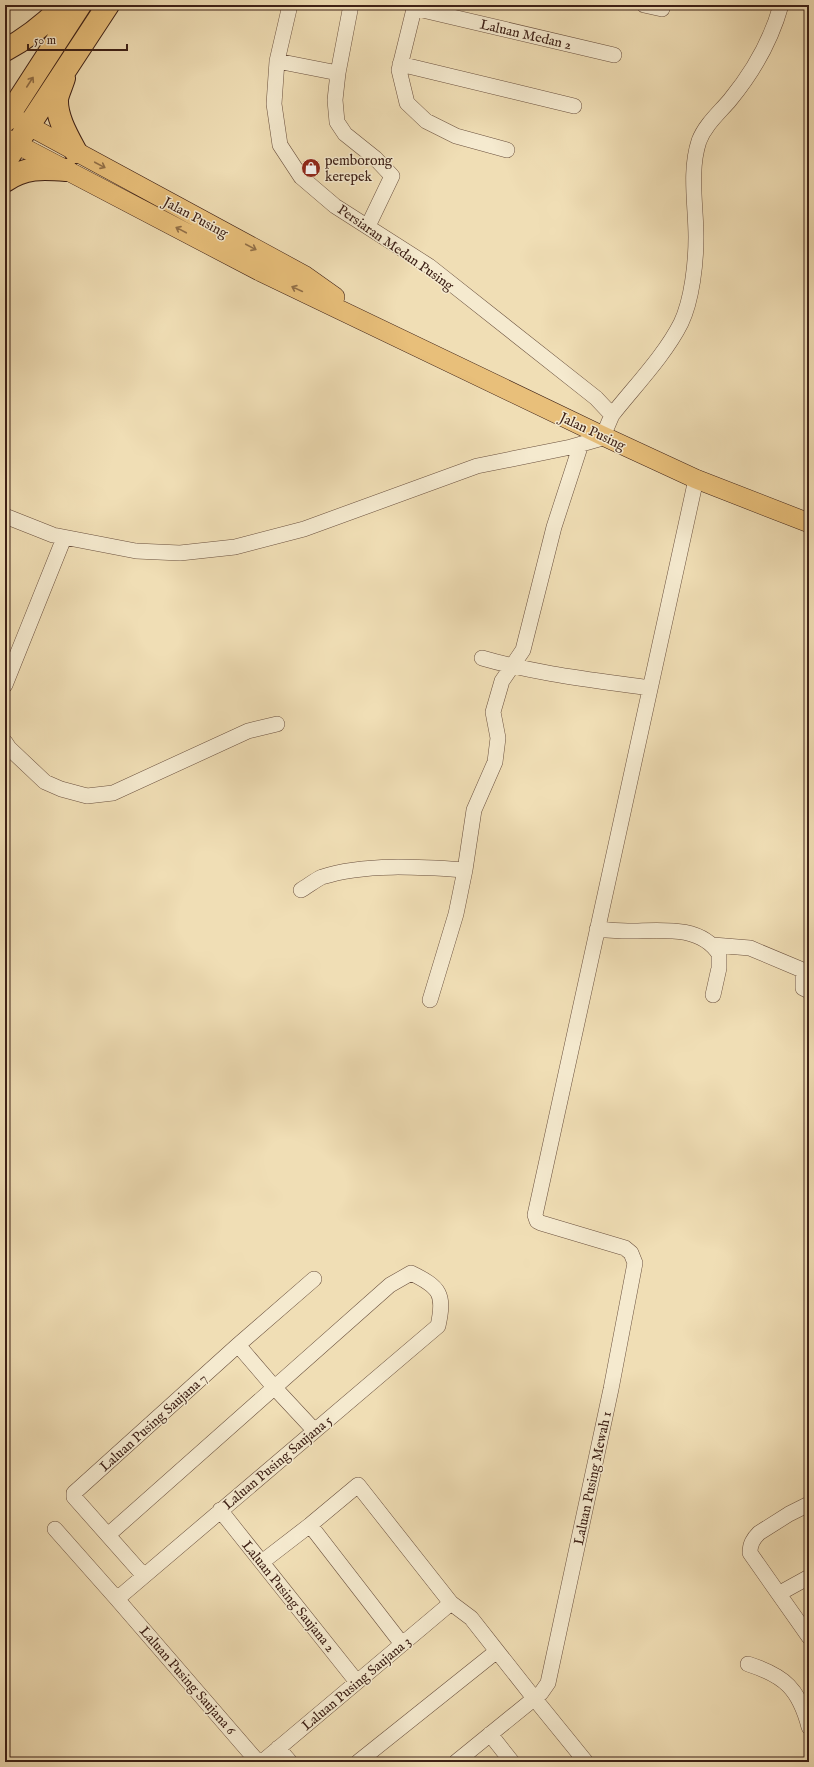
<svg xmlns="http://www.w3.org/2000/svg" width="814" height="1767" viewBox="0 0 814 1767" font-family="'IM FELL English',serif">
<rect width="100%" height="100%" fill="#f0deb5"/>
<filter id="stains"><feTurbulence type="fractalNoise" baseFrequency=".005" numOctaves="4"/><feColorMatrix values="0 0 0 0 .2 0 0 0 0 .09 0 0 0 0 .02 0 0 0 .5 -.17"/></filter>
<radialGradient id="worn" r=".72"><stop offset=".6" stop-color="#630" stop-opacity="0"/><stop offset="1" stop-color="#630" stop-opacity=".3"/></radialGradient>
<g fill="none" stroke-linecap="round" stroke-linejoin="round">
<defs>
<path id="minor" d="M 351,5 L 338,73 L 335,100 L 337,122 L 345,134 L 375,158 L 392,176 L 368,226
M 415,5 L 399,70 L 407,103 L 426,121 L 456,136 L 507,150
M 644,5 L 662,9
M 414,8 L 614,55
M 277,61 L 338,73
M 400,64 L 574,106
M 612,415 C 634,387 665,355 681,323 C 692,300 696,263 696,237 C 696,206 689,171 699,141 C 705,125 719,113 730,100 C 753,72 771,41 781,5
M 5,516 L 53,535 L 136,551 L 180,553 L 235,547 L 304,529 L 477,466 L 571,447 L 599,439 L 603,436 L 612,415 L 596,398 L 429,266 L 335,206 L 301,177 L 280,145 L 274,104 L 277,61 L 290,5
M 482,658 C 537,674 594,680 650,688
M 5,685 L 64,538
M 5,742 L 9,748 L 45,782 L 61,789 L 87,796 L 113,793 L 248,731 L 277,724
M 301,890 C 308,886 315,880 322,877 C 364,863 421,867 465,870 L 474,810 L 495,762 L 498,738 L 493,712 L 502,681 L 523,650 L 554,527 L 581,444
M 597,929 C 607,930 618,931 628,931 C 658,931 700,924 719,954 L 719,968 L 713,995
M 713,945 L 750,948 L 800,969 L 803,972 L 803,988 L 809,991
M 430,1000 L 456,914 L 465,870
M 238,1345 L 274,1387 L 314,1430
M 809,1504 L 789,1514 L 759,1533 C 753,1539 750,1544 750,1553 L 809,1637
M 220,1510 L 357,1682
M 310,1525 L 402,1644
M 55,1529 L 117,1599 L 258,1762
M 108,1535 L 390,1285 L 411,1273 C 440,1287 445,1294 438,1326 L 117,1599
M 262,1562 L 310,1525 L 358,1485 L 451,1603 L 471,1618 L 534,1698 L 586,1762
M 144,1576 L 74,1497 L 74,1493 L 238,1345 L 314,1279
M 780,1593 L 809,1577
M 748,1664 C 785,1676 799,1689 809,1727
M 490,1734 L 512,1762
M 278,1748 L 290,1762
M 262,1762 L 451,1603
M 358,1762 L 497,1651
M 456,1762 L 541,1693 L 548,1683 L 611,1389 L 635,1263 L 631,1253 L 625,1248 L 541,1223 L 537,1221 L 535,1215 L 696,479"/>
<path id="major" d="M 5,113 L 304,275 L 335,297
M 5,138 L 261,272 L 603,436 L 696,479 L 809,523"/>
<path id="highway" d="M 5,50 C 28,38 46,23 64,5
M 64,78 C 62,85 58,93 57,99 C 56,117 68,137 76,152
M 5,121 L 80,5
M 5,162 L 108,5
M 5,181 C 24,167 43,168 66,170"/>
</defs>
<!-- minor casing -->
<use href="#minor" stroke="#6a503e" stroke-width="16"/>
<!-- major casing -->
<use href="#major" stroke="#3d2016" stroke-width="20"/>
<!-- highway casing -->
<use href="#highway" stroke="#3d2016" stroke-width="24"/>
<!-- minor -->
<use href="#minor" stroke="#f5eacf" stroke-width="15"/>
<!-- major -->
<use href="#major" stroke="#e8bf7a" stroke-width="19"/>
<!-- highway -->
<use href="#highway" stroke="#e8bf7a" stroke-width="22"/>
</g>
<!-- one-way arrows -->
<defs><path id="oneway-shaft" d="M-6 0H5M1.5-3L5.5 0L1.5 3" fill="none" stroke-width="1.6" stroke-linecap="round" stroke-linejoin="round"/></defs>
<g stroke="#927048">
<use href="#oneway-shaft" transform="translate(30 82) rotate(-57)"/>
<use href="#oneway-shaft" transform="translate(100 165) rotate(28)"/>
<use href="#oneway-shaft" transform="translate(181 230) rotate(-152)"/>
<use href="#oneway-shaft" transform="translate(251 247) rotate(28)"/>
<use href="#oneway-shaft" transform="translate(297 289) rotate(-155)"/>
</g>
<!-- icons -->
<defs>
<symbol id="shop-disc" viewBox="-11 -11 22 22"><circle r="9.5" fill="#8f2418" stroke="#f5eacf"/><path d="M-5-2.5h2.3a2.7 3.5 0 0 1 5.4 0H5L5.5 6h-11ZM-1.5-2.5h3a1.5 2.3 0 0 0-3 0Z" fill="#fff"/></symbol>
</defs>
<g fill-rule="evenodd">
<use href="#shop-disc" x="300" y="157" width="22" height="22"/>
</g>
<g text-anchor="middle" stroke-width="3" stroke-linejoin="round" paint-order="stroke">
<!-- street labels -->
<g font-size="14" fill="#3d2016" stroke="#f5eacf">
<text transform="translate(526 34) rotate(13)" y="5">Laluan Medan 2</text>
<text transform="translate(196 217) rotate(28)" y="5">Jalan Pusing</text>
<text transform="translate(396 247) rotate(35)" y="5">Persiaran Medan Pusing</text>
<text transform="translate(593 431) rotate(25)" y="5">Jalan Pusing</text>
<text transform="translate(153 1422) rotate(-42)" y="5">Laluan Pusing Saujana 7</text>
<text transform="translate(277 1462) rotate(-40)" y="5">Laluan Pusing Saujana 5</text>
<text transform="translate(592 1478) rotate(-78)" y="5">Laluan Pusing Mewah 1</text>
<text transform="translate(289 1596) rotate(51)" y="5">Laluan Pusing Saujana 2</text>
<text transform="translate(188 1680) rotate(49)" y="5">Laluan Pusing Saujana 6</text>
<text transform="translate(356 1683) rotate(-40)" y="5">Laluan Pusing Saujana 3</text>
</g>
<!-- poi labels -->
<g font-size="14" fill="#3d2016" stroke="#f5eacf" text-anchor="start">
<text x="325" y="165">pemborong<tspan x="325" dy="16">kerepek</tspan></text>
</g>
</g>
<!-- margin -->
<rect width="814" height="1767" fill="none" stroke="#f0deb5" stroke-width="20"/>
<rect x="6" y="6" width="802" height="1755" fill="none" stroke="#3d2016" stroke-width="2"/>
<rect x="10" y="10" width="794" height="1747" fill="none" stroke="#3d2016"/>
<!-- scale -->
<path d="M28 44v6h99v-6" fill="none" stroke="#3d2016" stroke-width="2"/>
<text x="34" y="44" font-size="12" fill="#3d2016" stroke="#f5eacf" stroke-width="3" paint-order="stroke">50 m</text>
<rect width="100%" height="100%" filter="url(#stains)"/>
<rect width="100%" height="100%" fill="url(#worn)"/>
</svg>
